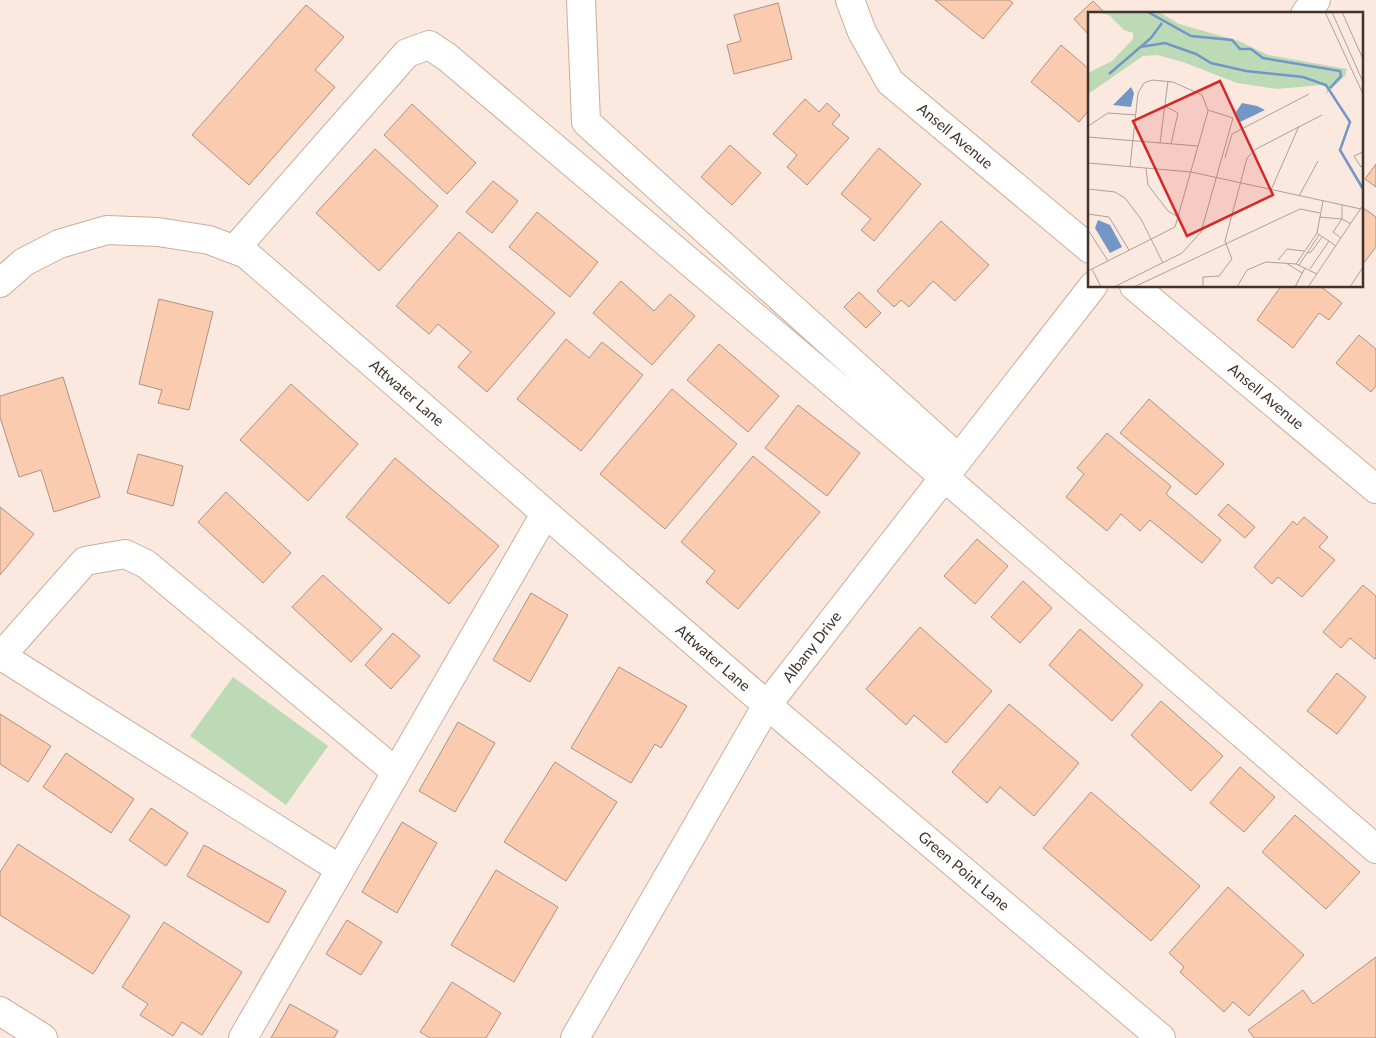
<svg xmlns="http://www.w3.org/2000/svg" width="1376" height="1038" viewBox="0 0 1376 1038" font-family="Lato,sans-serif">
<rect width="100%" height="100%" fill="#fbe8de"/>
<!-- green -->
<path fill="#bcdab5" d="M 233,677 L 328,746 L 286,805 L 190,736 Z"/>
<!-- building -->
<path fill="#facbae" stroke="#ae9282" d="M 935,0 L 1009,0 L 1013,3 L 983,39 Z
M 1093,1 L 1106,14 L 1090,14 L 1090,36 L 1074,19 Z
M 778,3 L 792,59 L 734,74 L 727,45 L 741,41 L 734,15 Z
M 306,5 L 344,37 L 315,70 L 335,87 L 249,185 L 192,135 Z
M 1061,45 L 1090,70 L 1090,109 L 1079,122 L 1031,82 Z
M 805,99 L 819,112 L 827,103 L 840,115 L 832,124 L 849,138 L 807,185 L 787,167 L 797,155 L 773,134 Z
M 412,104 L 476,163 L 447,194 L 384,135 Z
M 730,145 L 761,173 L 732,205 L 701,177 Z
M 879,148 L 921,184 L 874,241 L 861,230 L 871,219 L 841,194 Z
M 375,149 L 438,206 L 379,271 L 316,213 Z
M 1376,164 L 1376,187 L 1365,179 Z
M 493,181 L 518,201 L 492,233 L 466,212 Z
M 1362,207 L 1376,217 L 1376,247 L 1362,265 Z
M 537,212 L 598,262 L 570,297 L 509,247 Z
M 941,221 L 989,265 L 955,301 L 933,281 L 909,307 L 901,300 L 894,307 L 877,291 Z
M 459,232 L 555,313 L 487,392 L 458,367 L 471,352 L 438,324 L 429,334 L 396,306 Z
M 621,281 L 654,311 L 670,294 L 695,316 L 652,365 L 593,313 Z
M 1281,286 L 1320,286 L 1342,303 L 1329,320 L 1319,313 L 1293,348 L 1257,320 Z
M 859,292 L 881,313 L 866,328 L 844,307 Z
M 159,299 L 213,312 L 189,410 L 158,403 L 162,390 L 139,384 Z
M 1359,335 L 1376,349 L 1376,386 L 1371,392 L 1336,363 Z
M 566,339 L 589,358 L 602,342 L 643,375 L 581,451 L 517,399 Z
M 719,344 L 779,396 L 748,432 L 687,380 Z
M 63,377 L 100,497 L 54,512 L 41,470 L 19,477 L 0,417 L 0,396 Z
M 291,384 L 358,444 L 308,501 L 240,440 Z
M 672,389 L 737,444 L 665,529 L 600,474 Z
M 1149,399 L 1224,464 L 1196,495 L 1120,433 Z
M 798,405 L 860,453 L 827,496 L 765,448 Z
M 1107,433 L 1171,486 L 1166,494 L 1221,540 L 1202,563 L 1150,520 L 1140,531 L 1121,514 L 1107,531 L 1066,497 L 1084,474 L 1077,468 Z
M 138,454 L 183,466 L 173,506 L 127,493 Z
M 753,456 L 820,512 L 738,609 L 706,582 L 715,571 L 681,542 Z
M 395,458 L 499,546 L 449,604 L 346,517 Z
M 226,492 L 291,553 L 263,583 L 198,522 Z
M 1228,504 L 1255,527 L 1245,538 L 1218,515 Z
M 0,507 L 34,534 L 0,575 Z
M 1304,517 L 1328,537 L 1319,547 L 1335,560 L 1302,597 L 1278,577 L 1272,584 L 1254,567 L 1293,521 L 1297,525 Z
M 977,539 L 1008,566 L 975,604 L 944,576 Z
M 323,575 L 382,629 L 351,662 L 292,607 Z
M 1023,581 L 1052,608 L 1020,643 L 991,617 Z
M 1363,585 L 1376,596 L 1376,658 L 1375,659 L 1350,638 L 1341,648 L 1323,632 Z
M 531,593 L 568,615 L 530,682 L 493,660 Z
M 920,627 L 992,691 L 946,743 L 914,715 L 906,725 L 866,689 Z
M 1080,629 L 1143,685 L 1112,721 L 1049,665 Z
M 393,633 L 420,656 L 391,689 L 365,665 Z
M 619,667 L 687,706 L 661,748 L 655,744 L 631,783 L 571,748 Z
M 1337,673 L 1366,697 L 1337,734 L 1307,711 Z
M 1161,701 L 1223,756 L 1191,791 L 1131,735 Z
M 1009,704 L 1079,763 L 1034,816 L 1000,787 L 987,803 L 952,772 Z
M 0,714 L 51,746 L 28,782 L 0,764 Z
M 458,722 L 495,743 L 455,812 L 419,791 Z
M 66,753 L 134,799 L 111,833 L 43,787 Z
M 555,762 L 617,802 L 566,881 L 504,842 Z
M 1240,767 L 1275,797 L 1244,832 L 1210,803 Z
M 1091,792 L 1200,886 L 1151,941 L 1043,848 Z
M 151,808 L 188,833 L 166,866 L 129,840 Z
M 1295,815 L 1360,872 L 1326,909 L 1262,852 Z
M 402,822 L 437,843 L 397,913 L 362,892 Z
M 18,844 L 130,916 L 93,974 L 0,915 L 0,872 Z
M 204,845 L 286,891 L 268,923 L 187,876 Z
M 496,870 L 558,907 L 514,982 L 451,945 Z
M 1228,887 L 1304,955 L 1249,1016 L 1233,1002 L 1224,1012 L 1180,972 L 1184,967 L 1169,953 Z
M 347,920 L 382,942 L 361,975 L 326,954 Z
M 164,922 L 242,972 L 202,1035 L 182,1022 L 173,1036 L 140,1015 L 148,1004 L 122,987 Z
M 1376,957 L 1376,1038 L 1254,1038 L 1248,1030 L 1303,990 L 1313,1004 Z
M 452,982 L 501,1013 L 486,1038 L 430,1038 L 420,1032 Z
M 290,1004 L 338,1031 L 334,1038 L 271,1038 Z"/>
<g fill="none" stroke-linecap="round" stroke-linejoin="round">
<defs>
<g id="minor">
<path d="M 581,0 L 586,122 L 958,458"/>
<path id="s1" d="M 850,0 L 862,32 L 890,82 L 1090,249"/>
<path d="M 1305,14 L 1316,0"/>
<path d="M 235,249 L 407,53 L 429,45 L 447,57 L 944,477 L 1376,849"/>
<path id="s2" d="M 0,283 L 24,262 L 59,244 L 107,230 L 158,232 L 209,240 L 246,254 L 767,705 L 1161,1038"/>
<path id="s3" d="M 1134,286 L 1376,489"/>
<path d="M 0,655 L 340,869"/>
<path d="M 1,656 L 85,561 L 125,554 L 146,564 L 396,772"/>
<path d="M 0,1011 L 43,1038"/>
<path d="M 243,1038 L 545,514"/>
<path id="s4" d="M 575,1038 L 767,705 L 1093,286"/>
</g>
</defs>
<!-- minor casing -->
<use href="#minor" stroke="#caae9c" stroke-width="30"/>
<!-- minor -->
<use href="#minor" stroke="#fff" stroke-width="28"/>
</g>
<g text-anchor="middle" stroke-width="4" stroke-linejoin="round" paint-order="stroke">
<!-- street labels -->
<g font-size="15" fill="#3f332c" stroke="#fff">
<text dy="5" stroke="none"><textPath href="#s1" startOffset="176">Ansell Avenue</textPath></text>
<text dy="5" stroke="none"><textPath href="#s2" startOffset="476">Attwater Lane</textPath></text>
<text dy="5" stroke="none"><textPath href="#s3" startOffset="172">Ansell Avenue</textPath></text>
<text dy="5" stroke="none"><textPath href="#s4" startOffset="458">Albany Drive</textPath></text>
<text dy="5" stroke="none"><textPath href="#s2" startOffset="881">Attwater Lane</textPath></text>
<text dy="5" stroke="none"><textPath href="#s2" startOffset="1210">Green Point Lane</textPath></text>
</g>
</g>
<!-- overview -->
<g transform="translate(1088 12)">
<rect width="275" height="275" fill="#fbe8de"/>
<path d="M 9,0 L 71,0 L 91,12 L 151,29 L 180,43 L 259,57 L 257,64 L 238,82 L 239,76 L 233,73 L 189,77 L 149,71 L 95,50 L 69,43 L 55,44 L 0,82 L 0,61 L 24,49 L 45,27 L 45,21 L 36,18 L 21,3 Z" fill="#bcdab5"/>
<path d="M 43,75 L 46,81 L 43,95 L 25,93 ZM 154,91 L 169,94 L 177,98 L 152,110 L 148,100 ZM 10,208 L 22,213 L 34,235 L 22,241 L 7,216 Z" fill="#7296c6"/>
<path fill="none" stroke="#7296c6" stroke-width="2.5" d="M 60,0 L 103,24 L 144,28 L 152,37 L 163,37 L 175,46 L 252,59 L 253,64 L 242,76M 52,35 L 77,31 L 108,42 L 123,51 L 158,59 L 215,65 L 238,73 L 262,110 L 252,138 L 275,177M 21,62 L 63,26 L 74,11"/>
<path fill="none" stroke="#b0a097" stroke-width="1" d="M 237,0 L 275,82M 244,0 L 275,70M 254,0 L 275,47M 77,94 L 90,101 L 83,132M 0,114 L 20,101 L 48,103M 0,125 L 110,134M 72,131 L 80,69M 275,140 L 266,144 L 273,155 L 275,154M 137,146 L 144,122 L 221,82M 0,151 L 103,160 L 273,197M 58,156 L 60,173 L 80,199 L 90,205M 0,177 L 27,180 L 37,186 L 53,207 L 75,251M 183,178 L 211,114M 211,184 L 230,149M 235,189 L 229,221 L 248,234M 0,202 L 21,205 L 41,238M 231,205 L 254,207 L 263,212M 0,218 L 20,249M 253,226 L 245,220 L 254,207 L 254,193M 219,241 L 223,240 L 234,225M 190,248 L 199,237 L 216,239M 198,251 L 214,261M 208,252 L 229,221M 211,253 L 231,223M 4,257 L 13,275M 222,257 L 241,229M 0,259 L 87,215 L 120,99 L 114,83 L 85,70 L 64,68 L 56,71 L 50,81 L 42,155M 26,275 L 94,241 L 113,220 L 145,106 L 120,98M 46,275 L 212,197 L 232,201M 115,275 L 115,265 L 131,264 L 144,247 L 137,229 L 159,146 L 168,137 L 234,103M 149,275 L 159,258 L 178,250 L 208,252 L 229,262M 207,275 L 217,256M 220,275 L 275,193M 262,275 L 275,255"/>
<path fill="#d62828" fill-opacity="0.15" stroke="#d62828" stroke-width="2.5" d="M 132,69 L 185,183 L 99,224 L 45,109 Z"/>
<rect width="275" height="275" fill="none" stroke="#3f332c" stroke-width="2.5"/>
</g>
</svg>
